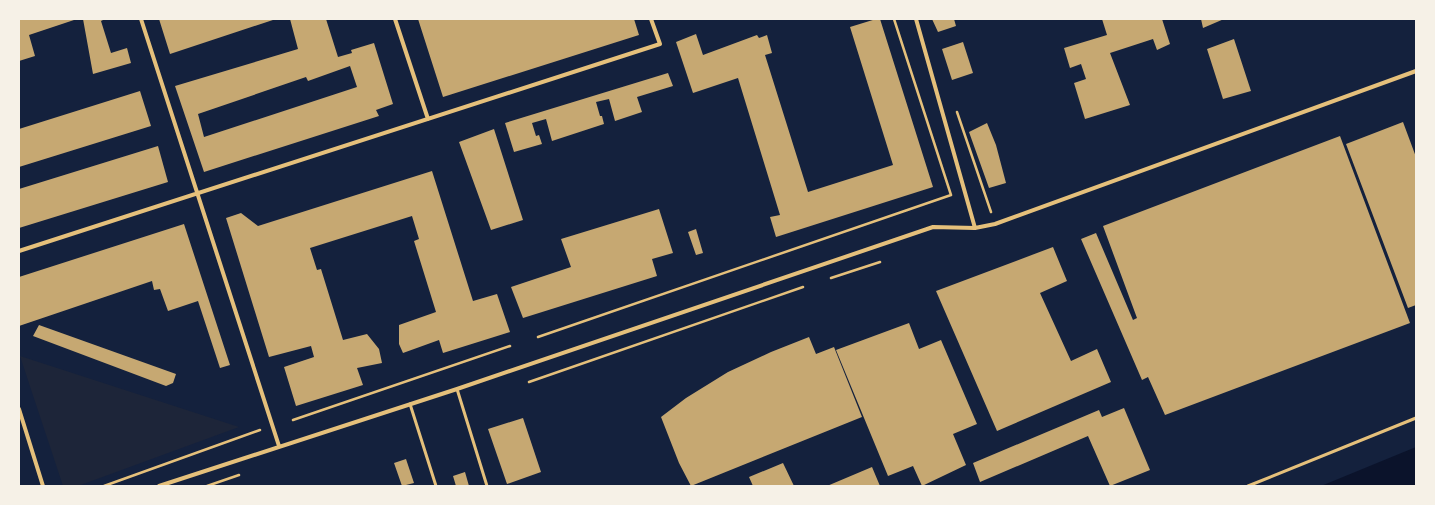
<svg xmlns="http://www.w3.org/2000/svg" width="1435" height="505" viewBox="0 0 1435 505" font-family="'Fira Sans Condensed',sans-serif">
<rect width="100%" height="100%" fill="#14213d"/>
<!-- green -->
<path fill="#1d2539" d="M 20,356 L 239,427 L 78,486 L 63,486 Z"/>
<!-- water -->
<path fill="#0b132b" d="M 1416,447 L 1416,486 L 1321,486 Z"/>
<!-- building -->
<path fill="#c6a872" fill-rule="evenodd" d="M 19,19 L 77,19 L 29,35 L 35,56 L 19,61 Z
M 83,19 L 105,19 L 101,21 L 111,53 L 127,48 L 131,63 L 93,74 Z
M 159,19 L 276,19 L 170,54 Z
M 290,19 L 326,19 L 338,57 L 352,53 L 351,50 L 374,43 L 393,104 L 376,110 L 379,116 L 204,172 L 175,86 L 298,49 ZM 350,66 L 357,87 L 204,137 L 198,114 L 306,77 L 308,81 Z
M 418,19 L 634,19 L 639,35 L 443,97 Z
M 876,19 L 880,19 L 933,187 L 776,237 L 770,217 L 780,215 L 738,78 L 693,93 L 676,42 L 696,34 L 703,55 L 757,35 L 759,38 L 767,35 L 772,53 L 765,55 L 808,192 L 893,165 L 850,27 Z
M 932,19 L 954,19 L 956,26 L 938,32 Z
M 1102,19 L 1162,19 L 1170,44 L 1157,50 L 1153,39 L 1110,53 L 1130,105 L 1085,119 L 1074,83 L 1086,79 L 1081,64 L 1070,68 L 1064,48 L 1107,35 Z
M 1201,19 L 1224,19 L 1203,28 Z
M 1234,39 L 1251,91 L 1223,99 L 1207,49 Z
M 963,42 L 973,73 L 952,80 L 942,49 Z
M 668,73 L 673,86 L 637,97 L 642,112 L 615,121 L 609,99 L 596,102 L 600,116 L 602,116 L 604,124 L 552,141 L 546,119 L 532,123 L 536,136 L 539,135 L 542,144 L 514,152 L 505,123 Z
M 140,91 L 151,126 L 19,167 L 19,129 Z
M 1403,122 L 1416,157 L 1416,305 L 1408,308 L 1346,144 Z
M 987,123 L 996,145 L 1006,183 L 989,188 L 969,132 Z
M 494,129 L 523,220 L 491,230 L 459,142 Z
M 1340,136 L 1410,323 L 1165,415 L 1148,377 L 1142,380 L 1081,239 L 1096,233 L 1133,320 L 1137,318 L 1103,226 Z
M 158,146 L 168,182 L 19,228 L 19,189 Z
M 432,171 L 473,301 L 497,294 L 510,332 L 443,353 L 439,340 L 403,353 L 399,344 L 399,325 L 436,312 L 414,241 L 419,239 L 412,216 L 310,248 L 317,270 L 321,269 L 343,340 L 367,334 L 379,349 L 382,363 L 357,368 L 363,385 L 296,406 L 284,367 L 314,357 L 311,346 L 269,357 L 226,218 L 241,213 L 258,226 Z
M 659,209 L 673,253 L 652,259 L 657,276 L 523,318 L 511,287 L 571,267 L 561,239 Z
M 184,224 L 230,365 L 220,368 L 198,301 L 168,311 L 160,289 L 154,290 L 152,281 L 19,326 L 19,277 Z
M 696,229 L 703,253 L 696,255 L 688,232 Z
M 1053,247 L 1067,281 L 1040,293 L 1071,361 L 1097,349 L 1111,382 L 997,431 L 936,291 Z
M 909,323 L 919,349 L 941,340 L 977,424 L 953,434 L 966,465 L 922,486 L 913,466 L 888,476 L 836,350 Z
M 39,325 L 176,374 L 173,383 L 166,386 L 33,336 Z
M 809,337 L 816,354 L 834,347 L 862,417 L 691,486 L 679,463 L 661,417 L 686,398 L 728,372 L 771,352 Z
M 1124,408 L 1150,470 L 1110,486 L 1088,436 L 980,482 L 973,463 L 1099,410 L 1102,417 Z
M 523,418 L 541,472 L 507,484 L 488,429 Z
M 406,459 L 414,483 L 402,486 L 394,463 Z
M 783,463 L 794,486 L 753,486 L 749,477 Z
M 872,467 L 880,486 L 827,486 Z
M 465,472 L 469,486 L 456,486 L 453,476 Z"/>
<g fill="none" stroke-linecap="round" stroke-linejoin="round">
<!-- path -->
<path stroke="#e5c07b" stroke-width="2.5" d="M 957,112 L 991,212
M 831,278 L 880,262
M 538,337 L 951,195 L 894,19
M 529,382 L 803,287
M 293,420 L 510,346
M 104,486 L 260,430
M 207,486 L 239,475"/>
<!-- service -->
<path stroke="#e5c07b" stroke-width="3" d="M 457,389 L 487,486
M 410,404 L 436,486
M 1248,486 L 1416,418"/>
<!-- minor -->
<path stroke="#e5c07b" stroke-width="4" d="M 141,19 L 279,446
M 395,19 L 428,119
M 916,19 L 975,228
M 19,251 L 660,44 L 651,19
M 19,409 L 43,486
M 159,486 L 457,389 L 933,227 L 975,228 L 995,224 L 1416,71"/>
</g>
<!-- border -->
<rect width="1435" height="505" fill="none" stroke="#f6f1e7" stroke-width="40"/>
</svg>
